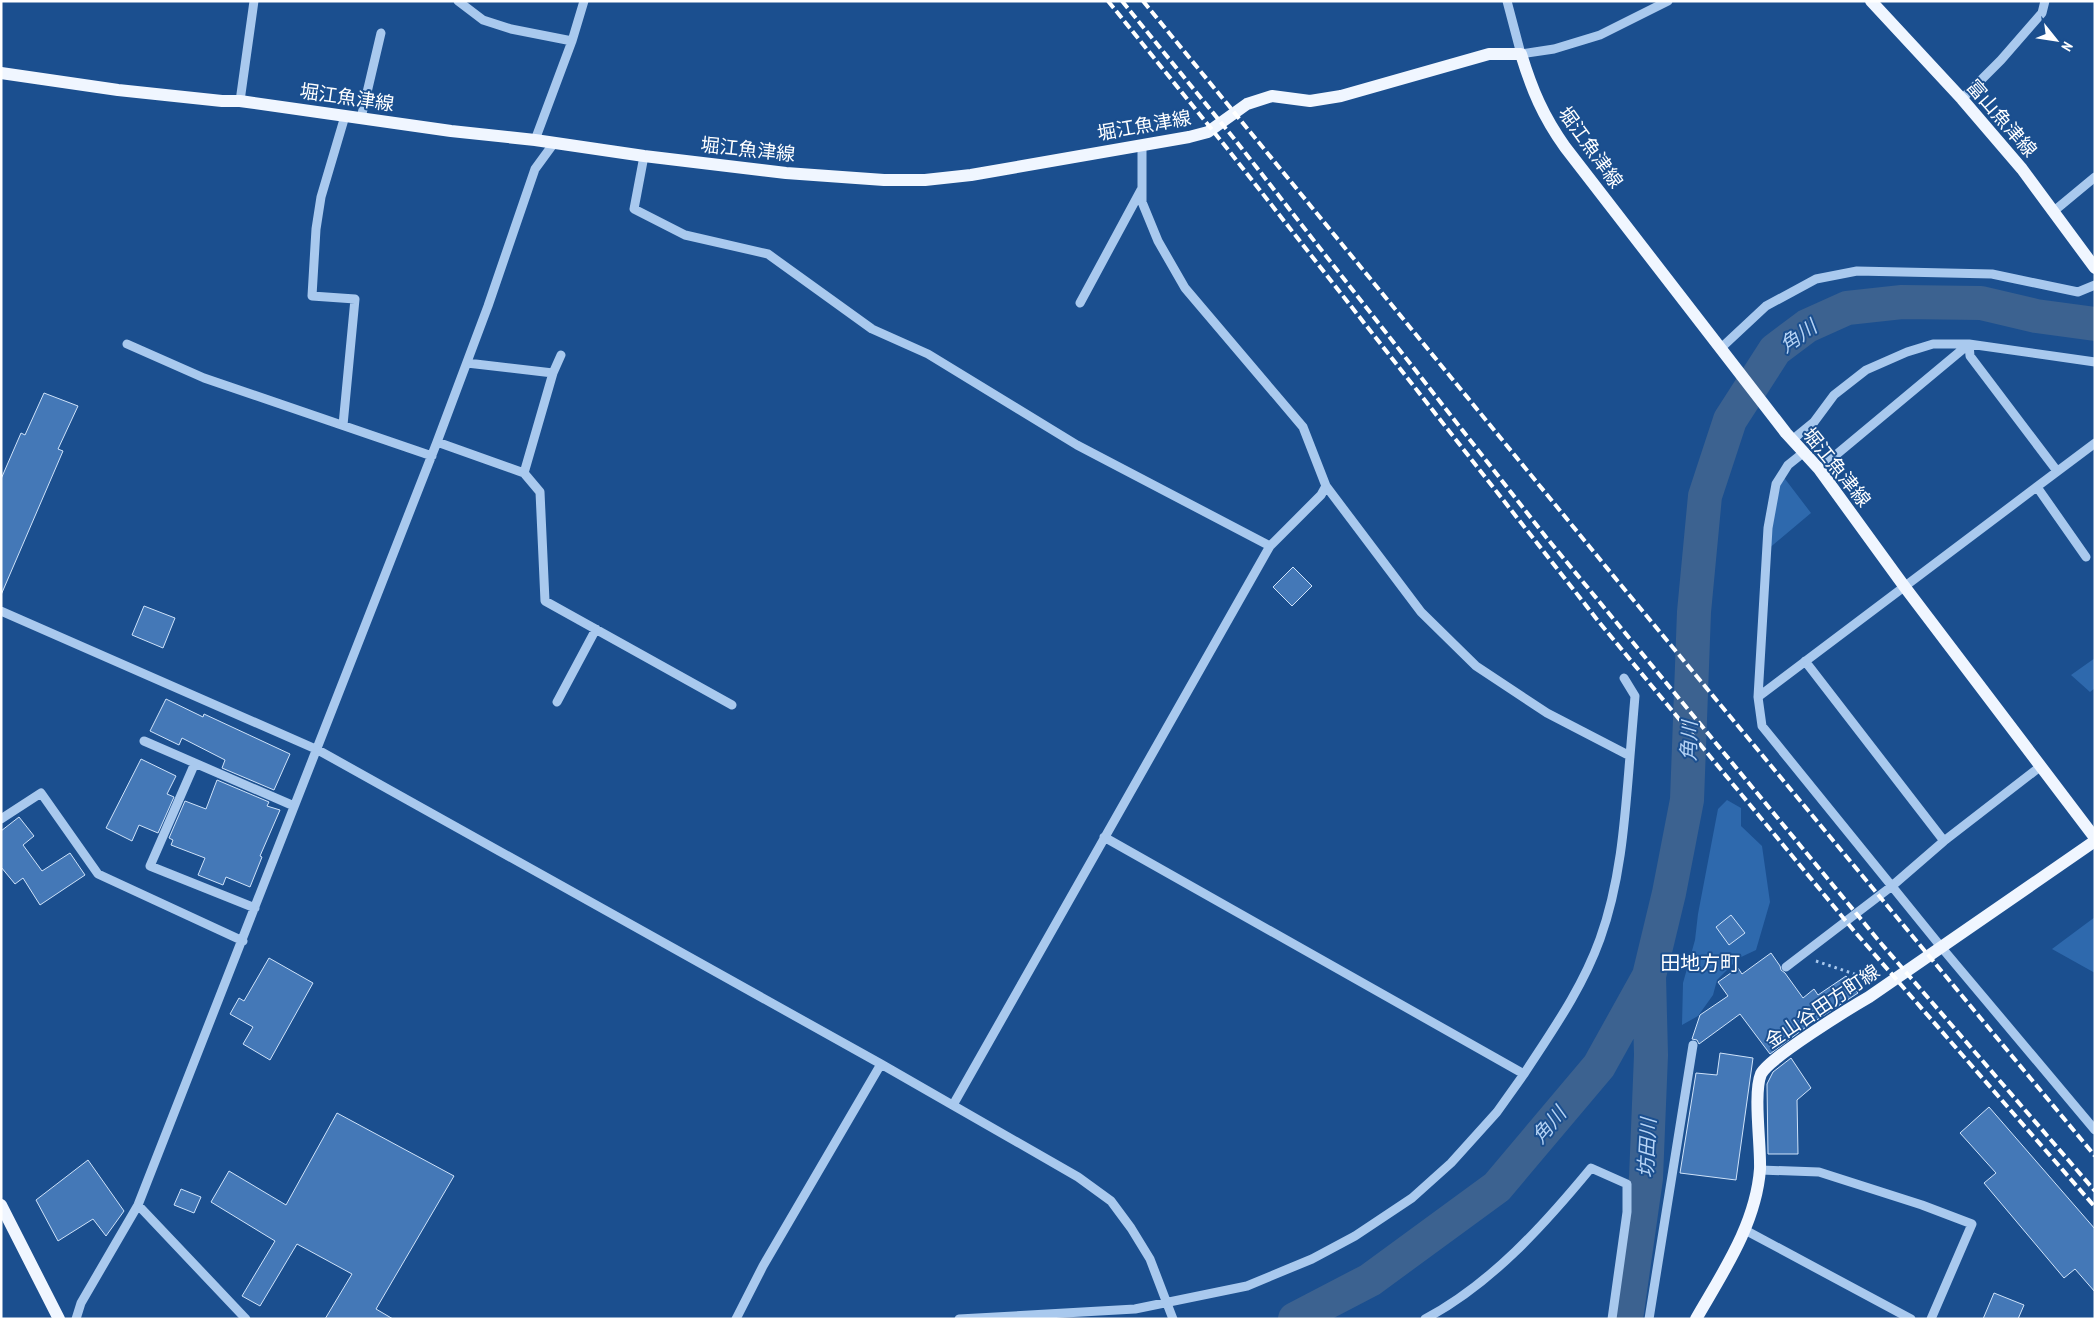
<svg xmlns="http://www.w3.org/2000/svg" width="2096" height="1320" viewBox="0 0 2096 1320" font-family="'PT Sans Narrow','Noto Sans JP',sans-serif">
<rect width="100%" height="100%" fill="#1b4f8f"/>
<!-- green -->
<path fill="#2e69ad" d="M 1782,475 L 1811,513 L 1767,550 Z
M 2095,658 L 2095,688 L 2090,692 L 2071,675 Z
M 1727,800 L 1741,808 L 1741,826 L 1762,846 L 1770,902 L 1756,950 L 1739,958 L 1717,980 L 1713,995 L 1698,1016 L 1682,1025 L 1683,983 L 1695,940 L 1698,914 L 1718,809 Z
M 2095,917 L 2095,973 L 2052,949 Z"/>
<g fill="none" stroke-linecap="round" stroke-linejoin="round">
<!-- river -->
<path stroke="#3c6290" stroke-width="34" d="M 1295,1319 L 1370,1280 L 1497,1187 L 1599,1066 L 1649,976 L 1669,893 L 1687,800 L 1694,612 L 1705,496 L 1730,420 L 1775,350 L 1807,326 L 1847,308 L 1902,302 L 1981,303 L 2036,316 L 2095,324
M 1626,1319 L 1646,1178 L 1651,1055 L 1649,976"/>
</g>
<!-- building -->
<path fill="#4478b7" stroke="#cfe3fa" d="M 44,393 L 78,406 L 58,449 L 63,451 L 1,595 L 1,479 L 21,433 L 25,435 Z
M 1293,567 L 1312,586 L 1292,606 L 1273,587 Z
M 144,606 L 175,618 L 163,648 L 132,635 Z
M 166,699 L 203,717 L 204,714 L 290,754 L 274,790 L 222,768 L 225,760 L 182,738 L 179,745 L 150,731 Z
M 141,759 L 176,776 L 167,794 L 174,797 L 158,833 L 139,825 L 132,841 L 106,828 Z
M 217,780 L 269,802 L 267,806 L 280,810 L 260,856 L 262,857 L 250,887 L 226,877 L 223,885 L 198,875 L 205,858 L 171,845 L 173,840 L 169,838 L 185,801 L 206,809 Z
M 19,817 L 34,836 L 23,845 L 42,871 L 70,853 L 85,875 L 40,905 L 23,878 L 15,884 L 1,867 L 1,831 Z
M 1731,915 L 1745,933 L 1729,945 L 1716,927 Z
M 1771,953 L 1780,966 L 1781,970 L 1785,973 L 1803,998 L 1814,989 L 1818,995 L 1846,976 L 1858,993 L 1806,1027 L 1770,1054 L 1740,1014 L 1699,1044 L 1697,1040 L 1692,1039 L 1700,1015 L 1728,996 L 1718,982 L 1738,968 L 1742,974 Z
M 269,958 L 313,983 L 270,1060 L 243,1044 L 253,1027 L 230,1014 L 239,998 L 244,1001 Z
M 1720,1053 L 1753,1058 L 1736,1180 L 1680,1173 L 1696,1073 L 1717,1075 Z
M 1791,1058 L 1811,1088 L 1797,1100 L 1798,1154 L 1768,1154 L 1767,1084 L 1773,1072 Z
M 1989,1107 L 2095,1229 L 2095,1292 L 2075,1269 L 2064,1278 L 1984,1183 L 1996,1173 L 1960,1133 Z
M 337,1113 L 454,1176 L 376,1309 L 393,1319 L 325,1319 L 352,1274 L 297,1244 L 260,1306 L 242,1296 L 275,1241 L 211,1202 L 229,1171 L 286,1205 Z
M 88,1160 L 124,1211 L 106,1236 L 93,1219 L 58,1241 L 36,1200 Z
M 181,1189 L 201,1197 L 194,1213 L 174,1205 Z
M 1994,1293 L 2024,1305 L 2018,1319 L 1983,1319 Z"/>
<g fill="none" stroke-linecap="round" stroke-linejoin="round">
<!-- path -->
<path stroke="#a9c9ee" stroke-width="3" stroke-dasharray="2.5 4" stroke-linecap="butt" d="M 1816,961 L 1869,979"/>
<!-- minor -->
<path stroke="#a9c9ee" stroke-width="9" d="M 458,1 L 483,20 L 511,29 L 572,41
M 1507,1 L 1521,54 L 1554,49 L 1600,35 L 1668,1
M 1962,99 L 2001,60 L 2042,13 L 2045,1
M 240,101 L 254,1
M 361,118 L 381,33
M 535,140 L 572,41 L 584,1
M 644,156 L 634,209 L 685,235 L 768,254 L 872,329 L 928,354 L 1077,445 L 1270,546
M 2054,211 L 2095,177
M 1080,303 L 1141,190
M 127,344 L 204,378 L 432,456
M 1969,344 L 1970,356 L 2057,471
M 1721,348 L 1766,306 L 1816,279 L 1857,271 L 1992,274 L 2078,292 L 2095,285
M 467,363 L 553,373 L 561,355
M 343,425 L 355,299 L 312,296 L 316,229 L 321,197 L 345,116
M 1792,440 L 1814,422 L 1834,395 L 1866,370 L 1907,352 L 1933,344 L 1969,344 L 2095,362
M 437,442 L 524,473 L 540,492 L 545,601 L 732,705
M 1803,453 L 1788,465 L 1776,484 L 1768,528 L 1758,697 L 1762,726 L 1942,948 L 2095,1130
M 1819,469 L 1969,344
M 524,473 L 553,373
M 1326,486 L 1421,612 L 1476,666 L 1547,713 L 1630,756 L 1635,696 L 1624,678
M 2037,487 L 2086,557
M 1,611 L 318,750 L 881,1064 L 1078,1177 L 1111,1201 L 1131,1228 L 1150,1259 L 1173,1319
M 1758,697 L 2095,443
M 557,702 L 596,629
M 144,741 L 294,806
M 195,763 L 150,866 L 255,908
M 1,819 L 41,793 L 98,874 L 243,941
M 1104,837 L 1524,1074 C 1552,1031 1582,989 1600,939 C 1621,881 1625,818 1630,756
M 1944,841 L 2041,766
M 1786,967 L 1892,886 L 1944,841 L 1805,661
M 953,1105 L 1270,546 L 1321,495 L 1326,486 L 1303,427 L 1185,288 L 1158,241 L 1142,202 L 1142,145
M 1760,1170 L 1819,1172 L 1922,1205 L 1972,1224 L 1931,1319
M 138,1205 L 246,1319
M 1745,1230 L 1911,1319
M 76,1319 L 81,1303 L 138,1205 L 437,442 L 488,306 L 535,169 L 554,143
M 736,1319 L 763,1266 L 881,1064
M 959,1319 L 1135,1309 L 1247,1286 L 1312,1259 L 1355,1236 L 1412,1198 L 1451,1163 L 1497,1112 L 1524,1074
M 1425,1319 C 1491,1284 1544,1225 1591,1168 L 1627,1184 L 1627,1212 L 1612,1319
M 1649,1319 L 1693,1045"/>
<!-- major -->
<path stroke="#f0f6ff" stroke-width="12" d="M 1871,1 L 1962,99 L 2022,169 L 2095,268
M 1,73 L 118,90 L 222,101 L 240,101 L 451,131 L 535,140 L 644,156 L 786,173 L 884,180 L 925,180 L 971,175 L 1189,137 L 1208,132 L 1247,104 L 1272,96 L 1310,101 L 1341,96 L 1489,54 L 1521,54 C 1532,90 1543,116 1565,147 L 1786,433 L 1819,469 L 1904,586 L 2095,838
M 1,1205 L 59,1319
M 1696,1319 C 1723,1272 1756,1224 1760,1169 C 1761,1146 1753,1093 1761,1074 C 1769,1058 1850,1008 1869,997 L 2095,841"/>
<!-- rail -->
<path stroke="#fff" stroke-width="4" stroke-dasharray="9 4" stroke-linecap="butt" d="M 1108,1 L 1226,147 L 1599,622 L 1855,932 L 2095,1207
M 1122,1 L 1236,141 L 1546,537 L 1879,941 L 2095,1191
M 1143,1 L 1616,579 L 2095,1156"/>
</g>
<g text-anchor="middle" stroke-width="4" stroke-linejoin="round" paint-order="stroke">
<!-- street labels -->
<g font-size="19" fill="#fff" stroke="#1b4f8f">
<text transform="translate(347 97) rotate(8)" y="7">堀江魚津線</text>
<text transform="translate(2002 118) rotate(49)" y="7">富山魚津線</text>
<text transform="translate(1144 125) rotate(-10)" y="7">堀江魚津線</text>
<text transform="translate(1591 147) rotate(54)" y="7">堀江魚津線</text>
<text transform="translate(748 149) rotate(6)" y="7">堀江魚津線</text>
<text transform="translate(1837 467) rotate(51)" y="7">堀江魚津線</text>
<text transform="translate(1822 1006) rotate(-34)" y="7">金山谷田方町線</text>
</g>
<!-- water labels -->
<g font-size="20" font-style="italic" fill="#b5d3f5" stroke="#1b4f8f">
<text transform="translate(1798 336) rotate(-35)" y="7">角川</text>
<text transform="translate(1689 741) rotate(-88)" y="7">角川</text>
<text transform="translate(1549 1125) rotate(-50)" y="7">角川</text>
<text transform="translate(1647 1148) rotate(-87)" y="7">坊田川</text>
</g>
<!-- neighbourhood labels -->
<g font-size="20" fill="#fff" stroke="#1b4f8f">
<text x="1700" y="970">田地方町</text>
</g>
</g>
<!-- border -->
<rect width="2096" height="1320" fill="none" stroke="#ffffff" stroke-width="5"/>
<!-- north arrow -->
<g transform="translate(2056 40) rotate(120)" stroke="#1b4f8f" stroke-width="4" paint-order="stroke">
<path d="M0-4L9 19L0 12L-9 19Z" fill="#ffffff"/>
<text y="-8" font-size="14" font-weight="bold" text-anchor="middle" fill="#ffffff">N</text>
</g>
</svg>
